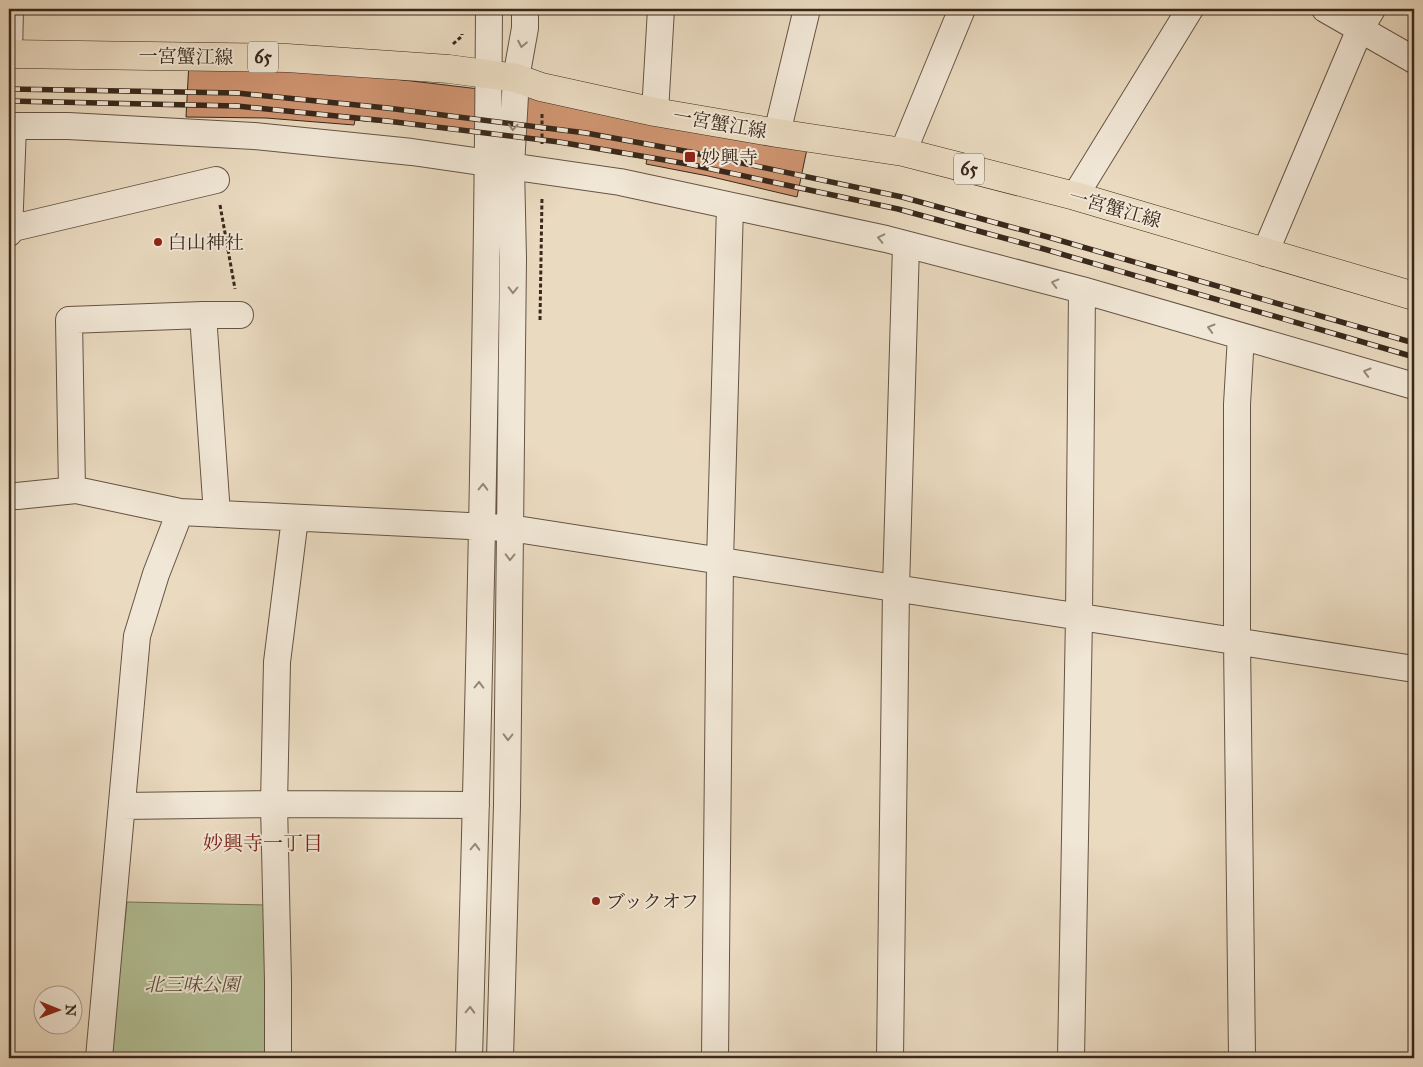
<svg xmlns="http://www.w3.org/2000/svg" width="1423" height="1067" viewBox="0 0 1423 1067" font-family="'IM FELL Great Primer','Noto Serif JP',serif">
<rect width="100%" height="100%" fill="#eadac0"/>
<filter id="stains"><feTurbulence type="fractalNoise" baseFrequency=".004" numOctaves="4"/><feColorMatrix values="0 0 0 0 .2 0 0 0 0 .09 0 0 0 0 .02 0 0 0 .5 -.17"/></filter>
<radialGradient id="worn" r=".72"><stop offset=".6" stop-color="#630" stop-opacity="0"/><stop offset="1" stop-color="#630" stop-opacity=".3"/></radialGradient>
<!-- green -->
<path fill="#b2c096" stroke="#767458" d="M 127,902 L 265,905 L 266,1058 L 110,1058 Z"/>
<!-- building -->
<path fill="#cf9471" stroke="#39281b" d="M 189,62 L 361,75 L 538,96 L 808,144 L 797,197 L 708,176 L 646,164 L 647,159 L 501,133 L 355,120 L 354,125 L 266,118 L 186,117 Z"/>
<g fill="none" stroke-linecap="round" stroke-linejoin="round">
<defs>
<path id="minor" d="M 1325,9 L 1414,60
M 9,54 L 10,9
M 655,112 L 661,9
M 9,126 L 68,126 L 254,136 L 412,152 L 620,182 L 886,239 L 1082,290 L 1414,386
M 777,133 L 807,9
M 903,152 L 962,9
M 1075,196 L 1190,9
M 9,229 L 216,180
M 9,233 L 13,126
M 1265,253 L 1360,29 L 1372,9
M 203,315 L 240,315
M 1241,336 L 1237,404 L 1237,641 L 1242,1058
M 72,490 L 69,320 L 203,315 L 217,514
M 9,496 L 17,496 L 76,490 L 180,512 L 510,528 L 1414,669
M 122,806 L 274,804 L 476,805
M 99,1058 L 137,636 L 156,574 L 180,512
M 278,1058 L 278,981 L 274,804 L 277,662 L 295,518
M 469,1058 C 479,708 487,359 489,9
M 500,1058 L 507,805 L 513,258 L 511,166 L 516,78 L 525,28 L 525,9
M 715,1058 L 720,561 L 730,206
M 890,1058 L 896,588 L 906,245
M 1071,1058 L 1079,617 L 1082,290"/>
<path id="major" d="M 9,54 L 287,58 L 449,69 L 516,78 L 541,87 L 655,112 L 777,133 L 903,152 L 1075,196 L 1414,296"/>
</defs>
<!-- minor casing -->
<use href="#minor" stroke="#655444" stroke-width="28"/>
<!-- major casing -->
<use href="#major" stroke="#39281b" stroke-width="29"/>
<!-- path -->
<path stroke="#39281b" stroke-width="3" stroke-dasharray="4 2.5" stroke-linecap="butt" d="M 453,44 L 462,36 L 462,34
M 542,114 L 542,145
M 220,205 L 235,289
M 540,320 L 542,197"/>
<!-- minor -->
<use href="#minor" stroke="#f1e7d6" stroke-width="26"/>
<!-- major -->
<use href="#major" stroke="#eadac0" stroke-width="28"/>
<defs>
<path id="rail" d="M 9,89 L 237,93 L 387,108 L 586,133 L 690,152 L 902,197 L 1048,237 L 1414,343
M 9,101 L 237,106 L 387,121 L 559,142 L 688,164 L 898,209 L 1044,249 L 1414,357"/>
</defs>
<!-- rail casing -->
<use href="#rail" stroke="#39281b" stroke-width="5.5"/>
<!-- rail -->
<use href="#rail" stroke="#f1e7d6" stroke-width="4" stroke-dasharray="11" stroke-linecap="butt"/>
</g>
<!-- one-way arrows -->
<defs><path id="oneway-chevron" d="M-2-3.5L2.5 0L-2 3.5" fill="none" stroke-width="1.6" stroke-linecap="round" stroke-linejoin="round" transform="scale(1.25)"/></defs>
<g stroke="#958878">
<use href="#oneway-chevron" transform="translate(522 44) rotate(101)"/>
<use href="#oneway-chevron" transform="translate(513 127) rotate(93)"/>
<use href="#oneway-chevron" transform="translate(881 238) rotate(-167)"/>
<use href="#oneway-chevron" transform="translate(1055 283) rotate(-165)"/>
<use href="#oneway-chevron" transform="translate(513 290) rotate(91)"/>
<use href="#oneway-chevron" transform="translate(1211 328) rotate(-164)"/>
<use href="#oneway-chevron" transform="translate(1367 372) rotate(-164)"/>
<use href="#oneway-chevron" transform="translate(483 487) rotate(-89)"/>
<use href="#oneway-chevron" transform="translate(510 557) rotate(91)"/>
<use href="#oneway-chevron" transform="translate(479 685) rotate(-89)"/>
<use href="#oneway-chevron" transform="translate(508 737) rotate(91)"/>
<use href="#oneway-chevron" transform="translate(475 847) rotate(-88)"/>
<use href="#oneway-chevron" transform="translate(470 1010) rotate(-88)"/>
</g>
<!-- markers -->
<g fill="#8f2418" stroke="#f1e7d6" stroke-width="2">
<rect x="684" y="151" width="12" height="12" rx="2.5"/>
<circle cx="158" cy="242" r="5"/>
<circle cx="596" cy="901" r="5"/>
</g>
<g text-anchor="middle" stroke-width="4" stroke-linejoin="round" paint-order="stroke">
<!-- shield labels -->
<g fill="#f1e7d6" stroke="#706153" stroke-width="1">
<rect x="248" y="41.5" width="30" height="31" rx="4"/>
<rect x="954" y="153.5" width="30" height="31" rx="4"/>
</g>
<g font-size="18" font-weight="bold" fill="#39281b">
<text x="263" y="63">65</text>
<text x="969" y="175">65</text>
</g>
<!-- street labels -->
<g font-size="19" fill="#39281b" stroke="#f1e7d6">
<text transform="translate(186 56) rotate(1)" y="7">一宮蟹江線</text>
<text transform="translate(720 123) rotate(10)" y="7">一宮蟹江線</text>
<text transform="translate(1115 208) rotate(16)" y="7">一宮蟹江線</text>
</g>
<!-- poi labels -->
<g font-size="19" fill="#39281b" stroke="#f1e7d6" text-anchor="start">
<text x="701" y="164">妙興寺</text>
<text x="168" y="249">白山神社</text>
<text x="606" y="908">ブックオフ</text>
</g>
<!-- park labels -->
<g font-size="19" font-style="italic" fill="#574e3a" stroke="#f1e7d6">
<text x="192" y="991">北三味公園</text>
</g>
<!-- neighbourhood labels -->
<g font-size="20" fill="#7a1f14" stroke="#f1e7d6">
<text x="263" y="850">妙興寺一丁目</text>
</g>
</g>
<!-- margin -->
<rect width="1423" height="1067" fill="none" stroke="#eadac0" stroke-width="30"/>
<rect x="10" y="10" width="1403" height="1047" fill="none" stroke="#39281b" stroke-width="2.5"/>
<rect x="15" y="15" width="1393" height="1037" fill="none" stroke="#39281b"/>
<!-- north arrow -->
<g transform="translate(58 1010) rotate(91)"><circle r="24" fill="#f1e7d6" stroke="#a79b8b"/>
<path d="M0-4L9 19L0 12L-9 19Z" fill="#8f2418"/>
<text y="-8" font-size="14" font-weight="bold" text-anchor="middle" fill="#39281b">N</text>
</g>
<rect width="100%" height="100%" filter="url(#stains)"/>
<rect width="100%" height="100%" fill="url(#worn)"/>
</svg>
